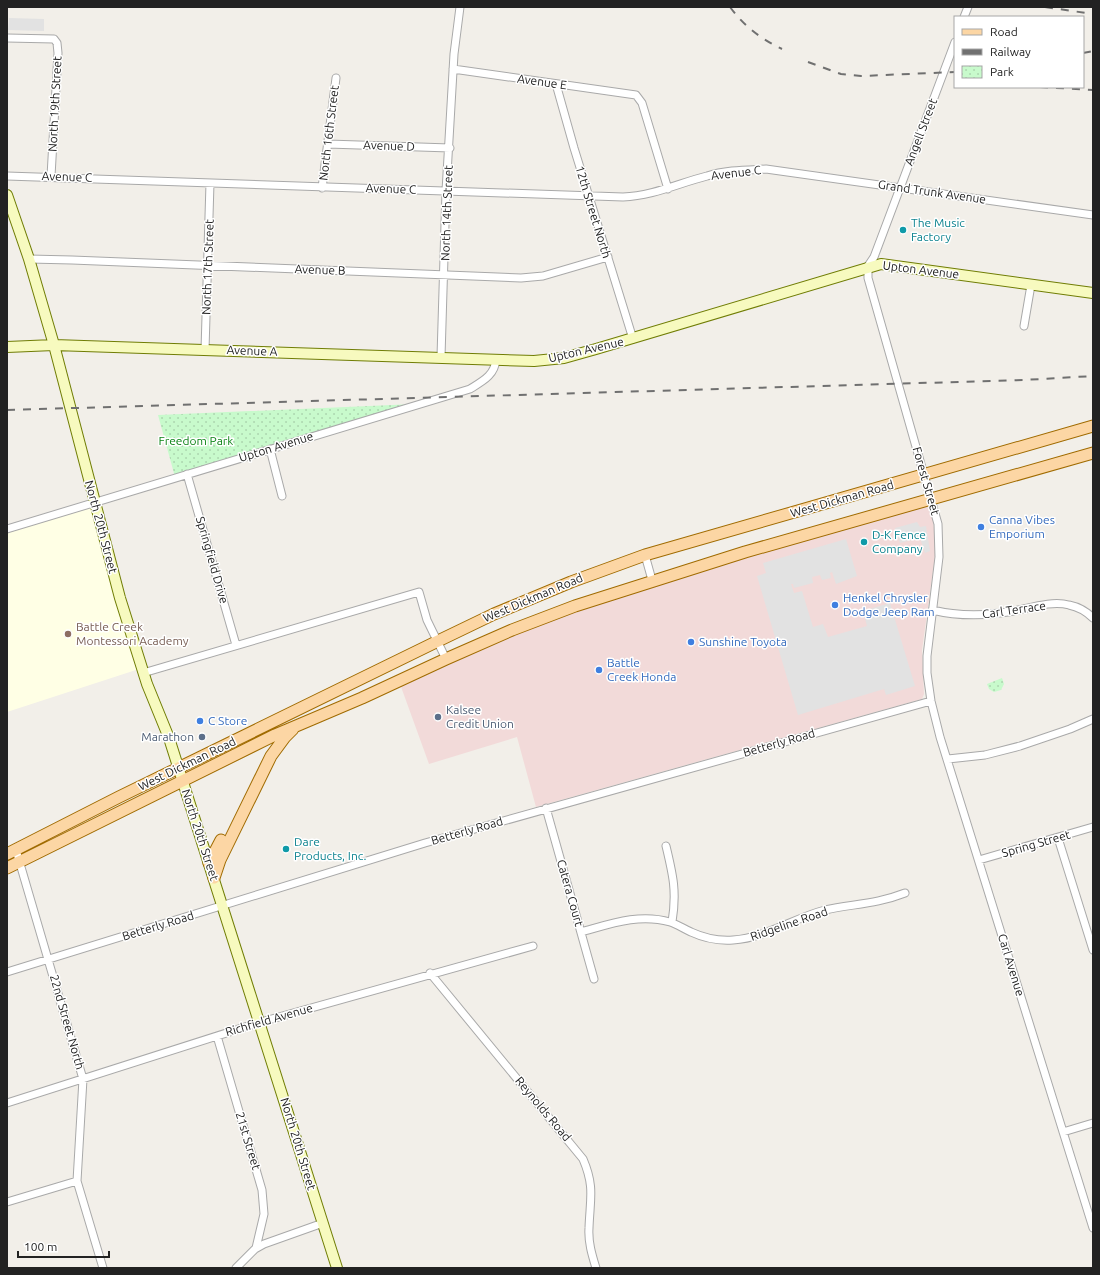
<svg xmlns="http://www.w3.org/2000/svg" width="1100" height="1275" viewBox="0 0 1100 1275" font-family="Ubuntu,sans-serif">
<defs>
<pattern id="park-dots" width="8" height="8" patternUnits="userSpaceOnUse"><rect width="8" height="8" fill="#c8facc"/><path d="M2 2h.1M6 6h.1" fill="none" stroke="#acd6af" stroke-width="1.8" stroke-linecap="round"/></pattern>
</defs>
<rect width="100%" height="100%" fill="#f2efe9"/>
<!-- commercial -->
<path fill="#f2dad9" d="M 926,506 L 930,510 L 933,520 L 936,549 L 922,650 L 924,694 L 922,699 L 536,807 L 517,737 L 429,764 L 400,684 L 502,638 L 644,586 Z"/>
<!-- education -->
<path fill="#ffffe5" d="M 92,506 L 139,669 L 7,712 L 7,532 Z"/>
<!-- park -->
<path fill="url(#park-dots)" d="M 415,404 L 175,477 L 158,415 Z
M 1002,678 L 1004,684 L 1001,690 L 994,692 L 989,689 L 987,684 Z"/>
<!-- parking -->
<path fill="#e2e2e2" d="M 9,18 L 44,19 L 44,31 L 8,30 Z
M 917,522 L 920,527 L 926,526 L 930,551 L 925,553 L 920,538 L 900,543 L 895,528 Z
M 846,539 L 857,576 L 836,584 L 832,572 L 830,573 L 831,578 L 822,580 L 820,575 L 812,577 L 813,583 L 794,588 L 793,584 L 791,584 L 794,593 L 802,591 L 813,627 L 823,624 L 828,637 L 867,626 L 863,611 L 890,603 L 915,686 L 886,695 L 884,689 L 798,715 L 757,576 L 766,573 L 763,563 Z"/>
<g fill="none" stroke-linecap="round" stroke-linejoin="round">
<defs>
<path id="street" d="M 964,17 L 968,7
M 7,38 L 54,39 L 57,43 L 58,53 L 51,176
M 955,42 L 874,257 L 868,266 L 868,278 L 938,524 L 939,557 L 927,656 L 927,673 L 931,701 L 940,737 L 1093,1228
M 453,69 L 636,95 L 642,103 L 668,189
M 556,84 L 574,148 L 633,339
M 328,144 L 450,148
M 7,176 L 623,197 C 653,196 679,183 707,176 C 726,170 747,170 766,169 L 1093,215
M 322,188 L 336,78
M 29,259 L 72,260 L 521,278 L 543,276 L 608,257
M 1024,326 L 1031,285
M 205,350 L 210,183
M 441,357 L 446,191 L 454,54 L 460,7
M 270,449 L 282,496
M 187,474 L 236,645
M 7,529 L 470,389 C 483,381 495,375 496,359
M 645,555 L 652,580
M 932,610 C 957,616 983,616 1008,612 C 1027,609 1051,600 1069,605 C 1079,607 1086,611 1093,618
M 143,673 L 419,592 L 427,620 L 446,659
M 948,759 L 985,755 L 1020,746 L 1070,729 L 1093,719
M 546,808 L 594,979
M 1058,838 L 1093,950
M 666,846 C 673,875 677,892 672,922
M 16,850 L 83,1079 L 77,1181 L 103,1268
M 979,860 L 1093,827
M 581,932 C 610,924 639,913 670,922 C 677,924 684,929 691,932 C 704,938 719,941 733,940 C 765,938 794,918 825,910 C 852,904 877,904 905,893
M 7,972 L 425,843 L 931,701
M 430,973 L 583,1159 C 595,1187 590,1199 589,1228 C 588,1242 592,1255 596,1268
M 217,1036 L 262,1190 L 264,1214 L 256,1248
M 7,1103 L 261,1022 L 533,946
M 1063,1132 L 1093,1123
M 7,1202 L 77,1181
M 236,1268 L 255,1249 L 264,1244 L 323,1223"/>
<path id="secondary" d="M 7,195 L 29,259 L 54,345 L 120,598 L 147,684 L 169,738 L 337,1268
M 7,347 L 54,345 L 534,361 L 564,358 L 596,349 L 881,264 L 1093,293"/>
<path id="primary" d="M 7,854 L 119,797 L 438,641 L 494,614 L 571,582 L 645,555 L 1093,426
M 209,863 L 221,840
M 7,868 L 275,735 L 362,698 L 446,659 L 512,630 L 575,606 L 745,552 L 1093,453
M 214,878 L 220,860 L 271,756 L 285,737 L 293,729"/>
</defs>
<!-- street casing -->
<use href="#street" stroke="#a9a9a9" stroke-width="9"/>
<!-- secondary casing -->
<use href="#secondary" stroke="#707d05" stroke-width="12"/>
<!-- primary casing -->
<use href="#primary" stroke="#a06b00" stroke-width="13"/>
<!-- street -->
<use href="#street" stroke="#fff" stroke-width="7"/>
<!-- secondary -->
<use href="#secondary" stroke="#f7fabf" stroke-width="10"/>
<!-- primary -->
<use href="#primary" stroke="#fcd6a4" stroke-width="11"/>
<!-- rail -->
<path stroke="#707070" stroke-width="2" stroke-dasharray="8 8" stroke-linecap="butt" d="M 730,7 C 744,26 761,39 782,49
M 1045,7 L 1093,14
M 1083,53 L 1093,51
M 808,62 L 841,74 L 861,76 L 955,72
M 1040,87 L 1093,90
M 7,410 L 1024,380 L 1093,376"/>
</g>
<!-- markers -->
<g fill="#0f9aa8" stroke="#fff" stroke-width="1.5">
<circle cx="903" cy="230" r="4"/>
<circle cx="864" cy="542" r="4"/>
<circle cx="286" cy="849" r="4"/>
</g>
<g fill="#3f7fe0" stroke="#fff" stroke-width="1.5">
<circle cx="981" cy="527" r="4"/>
<circle cx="835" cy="605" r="4"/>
<circle cx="691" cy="642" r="4"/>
<circle cx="599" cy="670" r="4"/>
<circle cx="200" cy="721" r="4"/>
</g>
<circle fill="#8d6e63" stroke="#fff" stroke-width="1.5" cx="68" cy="634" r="4"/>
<g fill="#5c6f8a" stroke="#fff" stroke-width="1.5">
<circle cx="438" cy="717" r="4"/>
<circle cx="202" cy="737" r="4"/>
</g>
<g text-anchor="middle" stroke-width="3" stroke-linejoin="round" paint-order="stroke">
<!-- street labels -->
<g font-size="12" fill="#222" stroke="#fff">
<text transform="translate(542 82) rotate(8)" y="4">Avenue E</text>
<text transform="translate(55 104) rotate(-87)" y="4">North 19th Street</text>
<text transform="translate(921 132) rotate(-69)" y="4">Angell Street</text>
<text transform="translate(329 133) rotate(-83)" y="4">North 16th Street</text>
<text transform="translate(389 146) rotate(2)" y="4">Avenue D</text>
<text transform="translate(736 173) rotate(-7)" y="4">Avenue C</text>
<text transform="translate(67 177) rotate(2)" y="4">Avenue C</text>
<text transform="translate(391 189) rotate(2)" y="4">Avenue C</text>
<text transform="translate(932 192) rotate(8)" y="4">Grand Trunk Avenue</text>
<text transform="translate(593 212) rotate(73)" y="4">12th Street North</text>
<text transform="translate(447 213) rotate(-88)" y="4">North 14th Street</text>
<text transform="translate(208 267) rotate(-88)" y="4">North 17th Street</text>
<text transform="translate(320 270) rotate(2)" y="4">Avenue B</text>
<text transform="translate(921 270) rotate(7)" y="4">Upton Avenue</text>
<text transform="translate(586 350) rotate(-13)" y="4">Upton Avenue</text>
<text transform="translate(252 351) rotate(2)" y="4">Avenue A</text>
<text transform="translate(276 447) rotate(-17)" y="4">Upton Avenue</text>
<text transform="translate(926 481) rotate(74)" y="4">Forest Street</text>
<text transform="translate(842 499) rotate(-16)" y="4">West Dickman Road</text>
<text transform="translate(101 527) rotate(75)" y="4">North 20th Street</text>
<text transform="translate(212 560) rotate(74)" y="4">Springfield Drive</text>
<text transform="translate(533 598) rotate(-23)" y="4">West Dickman Road</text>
<text transform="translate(1014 610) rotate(-8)" y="4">Carl Terrace</text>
<text transform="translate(779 743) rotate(-16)" y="4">Betterly Road</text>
<text transform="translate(187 764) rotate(-26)" y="4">West Dickman Road</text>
<text transform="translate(467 831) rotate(-16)" y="4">Betterly Road</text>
<text transform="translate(200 835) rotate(72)" y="4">North 20th Street</text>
<text transform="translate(1036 844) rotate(-16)" y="4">Spring Street</text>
<text transform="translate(570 893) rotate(74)" y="4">Catera Court</text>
<text transform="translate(789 924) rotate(-19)" y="4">Ridgeline Road</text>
<text transform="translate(158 926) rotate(-17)" y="4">Betterly Road</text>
<text transform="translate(1011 965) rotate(73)" y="4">Carl Avenue</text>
<text transform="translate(269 1020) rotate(-16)" y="4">Richfield Avenue</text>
<text transform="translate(67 1022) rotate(74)" y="4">22nd Street North</text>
<text transform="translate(543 1109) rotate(50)" y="4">Reynolds Road</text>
<text transform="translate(248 1141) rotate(73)" y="4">21st Street</text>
<text transform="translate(298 1144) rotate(73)" y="4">North 20th Street</text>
</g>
<!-- culture labels -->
<g font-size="12" fill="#0d838f" stroke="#fff" text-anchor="start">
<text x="911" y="227">The Music<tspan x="911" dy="14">Factory</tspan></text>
<text x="872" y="539">D-K Fence<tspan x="872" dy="14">Company</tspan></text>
<text x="294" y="846">Dare<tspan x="294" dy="14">Products, Inc.</tspan></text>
</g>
<!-- park labels -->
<g font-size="12" fill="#0c8416" stroke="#fff">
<text x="196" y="445">Freedom Park</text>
</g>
<!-- shop labels -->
<g font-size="12" fill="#366cbe" stroke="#fff" text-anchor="start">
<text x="989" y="524">Canna Vibes<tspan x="989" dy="14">Emporium</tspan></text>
<text x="843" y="602">Henkel Chrysler<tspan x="843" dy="14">Dodge Jeep Ram</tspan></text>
<text x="699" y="646">Sunshine Toyota</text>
<text x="607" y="667">Battle<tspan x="607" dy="14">Creek Honda</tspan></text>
<text x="208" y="725">C Store</text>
</g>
<!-- education labels -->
<g font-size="12" fill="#785e54" stroke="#fff" text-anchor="start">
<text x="76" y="631">Battle Creek<tspan x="76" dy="14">Montessori Academy</tspan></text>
</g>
<!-- service labels -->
<g font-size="12" fill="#4e5e75" stroke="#fff" text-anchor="start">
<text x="446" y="714">Kalsee<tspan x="446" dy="14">Credit Union</tspan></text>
<text x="194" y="741" text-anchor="end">Marathon</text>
</g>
</g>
<!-- border -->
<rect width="1100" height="1275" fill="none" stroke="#222222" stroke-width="16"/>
<!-- legend -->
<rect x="954" y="16" width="130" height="72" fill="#ffffff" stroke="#a7a7a7"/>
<rect x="962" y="29" width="20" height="6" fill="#fcd6a4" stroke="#a7a7a7"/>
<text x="990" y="36" font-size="12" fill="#222222">Road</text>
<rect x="962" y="49" width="20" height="6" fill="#707070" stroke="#a7a7a7"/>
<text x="990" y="56" font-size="12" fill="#222222">Railway</text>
<rect x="962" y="66" width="20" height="12" fill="url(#park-dots)" stroke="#a7a7a7"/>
<text x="990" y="76" font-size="12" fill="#222222">Park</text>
<!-- scale -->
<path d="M18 1251v6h91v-6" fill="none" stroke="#222222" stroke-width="2"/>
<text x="24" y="1251" font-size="12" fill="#222222" stroke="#ffffff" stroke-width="3" paint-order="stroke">100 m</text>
</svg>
